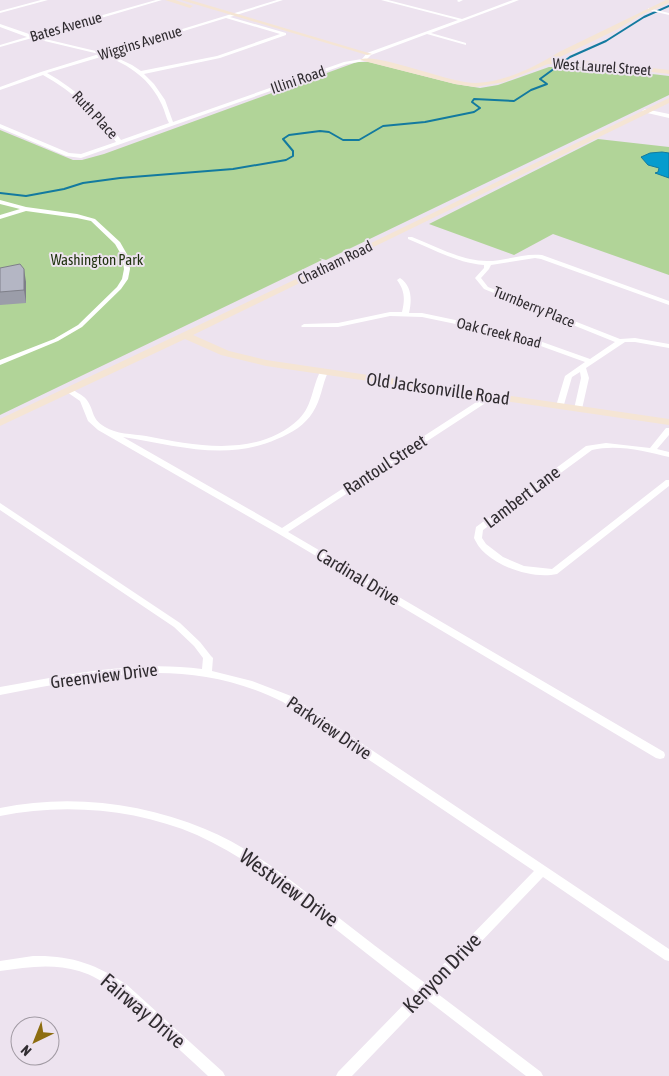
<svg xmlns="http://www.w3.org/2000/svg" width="669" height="1076" viewBox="0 0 669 1076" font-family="'Asap Condensed',sans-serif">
<rect width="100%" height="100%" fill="#ede3ef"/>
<!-- green -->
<path fill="#b1d498" d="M 357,62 L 369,62 L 455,84 L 480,88 L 498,85 L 549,67 L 592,67 L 669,76 L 669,95 L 326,260 L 319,258 L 322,260 L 0,415 L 0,130 L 73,160 L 82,160 L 104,154 Z
M 598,139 L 669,147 L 669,275 L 553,234 L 514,255 L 429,224 Z"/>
<!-- water -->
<path fill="#069cce" stroke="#137a9f" d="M 662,152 L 669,153 L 669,178 L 655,173 L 658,172 L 659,168 L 648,165 L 641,157 L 650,153 Z"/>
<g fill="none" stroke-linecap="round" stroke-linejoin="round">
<!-- stream -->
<path stroke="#137a9f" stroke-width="2" d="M 0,193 L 26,196 L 64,189 L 83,183 L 120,178 L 233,169 L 286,160 L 293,156 L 293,151 L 283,139 L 289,135 L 320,131 L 329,132 L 343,140 L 359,140 L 383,126 L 425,122 L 474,112 L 480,108 L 472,102 L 474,99 L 514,101 L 531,90 L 547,84 L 540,79 L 570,57 L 606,41 L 644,17 L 669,6"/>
<!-- street -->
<path fill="#fff" fill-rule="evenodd" d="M 41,0 L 48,0 L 0,13 L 0,11 Z
M 156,0 L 162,0 L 37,37 L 104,53 L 277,0 L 283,0 L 230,17 L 286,33 L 286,35 L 220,58 L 144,74 L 154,84 L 165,100 L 173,122 L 344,62 L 362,59 L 367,53 L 458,20 L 381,0 L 388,0 L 462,19 L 513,0 L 519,0 L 431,33 L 466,43 L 466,45 L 427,34 L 371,55 L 365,61 L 347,64 L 81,158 L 66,156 L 0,128 L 0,124 L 69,153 L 81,154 L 116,142 C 97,113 73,92 43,75 L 0,90 L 0,87 L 41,72 L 99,54 L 32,38 L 0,47 L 0,45 L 27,37 L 0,27 L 0,24 L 32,35 ZM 226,18 L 280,34 L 217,56 L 141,71 L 132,65 L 109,54 ZM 104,56 C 129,64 151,80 162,105 C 165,111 166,118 169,123 L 121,140 C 101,112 77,90 47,73 Z
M 458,0 L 463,0 L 459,2 L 457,1 Z
M 648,8 L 669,13 L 669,15 L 648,10 Z
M 645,109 L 669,114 L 669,118 L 643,112 L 642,111 Z
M 0,200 L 26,207 L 77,214 L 95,219 L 120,242 L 128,256 L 130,269 L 128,279 L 121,289 L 82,327 L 58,341 L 0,365 L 0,360 L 54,339 L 78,325 L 117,287 L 122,279 L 124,269 L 122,256 L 115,244 L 91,221 L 77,218 L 26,211 L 0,219 L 0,215 L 20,209 L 0,204 Z
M 408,237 L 412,237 C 436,246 461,261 487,261 C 506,261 523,253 542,255 L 669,301 L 669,305 L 541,259 L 535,258 L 491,265 L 489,269 L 481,278 L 488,287 L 620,339 L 635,338 L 669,344 L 669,348 L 635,342 L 625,342 L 586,368 L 589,378 L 582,409 L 578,411 L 574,409 L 581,378 L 580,372 L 572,377 L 563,408 L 557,408 L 556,406 L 565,376 L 585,362 L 513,336 L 422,317 L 390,316 L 338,327 L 302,327 L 301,326 L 304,324 L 338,323 L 390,312 L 402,312 C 405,299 405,291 397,280 L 400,278 C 412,286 412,300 409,313 L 422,313 L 517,333 L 590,359 L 615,342 L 484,289 L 475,278 L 484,268 L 484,265 C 457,263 433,249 408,239 Z
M 321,370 L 324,370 L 328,372 C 322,385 321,400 313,412 C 305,425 292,433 277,439 C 226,462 175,445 123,437 L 282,528 L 478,401 L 481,393 L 487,393 L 488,395 L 484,404 L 288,532 L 664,752 L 665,755 L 664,758 L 660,759 L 656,758 L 279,534 L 98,430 L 88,421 L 80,401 L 64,390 L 68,388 L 71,388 C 75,392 83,395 86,399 C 95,410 90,418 105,427 C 116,434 132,434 146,436 C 196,446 258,458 299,419 C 313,405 312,386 321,370 Z
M 666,428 L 669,428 L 669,435 L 657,449 L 669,452 L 669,457 C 645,451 617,444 592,450 L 483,530 L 482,538 L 486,544 L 503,557 L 524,566 L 552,569 L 666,480 L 669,480 L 669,486 L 557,574 C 535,579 503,569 486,554 C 480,549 477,544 474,538 L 476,527 L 586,446 L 606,443 L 650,448 Z
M 0,503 L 180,623 L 200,642 L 211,656 L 213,658 L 212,671 L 252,681 L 291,696 L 669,949 L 669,961 L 665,960 L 543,877 L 434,991 L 541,1072 L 543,1076 L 526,1076 L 426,999 L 352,1076 L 336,1076 L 338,1072 L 416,992 C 383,966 350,941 318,915 C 280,885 241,855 197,835 C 136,809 65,803 0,816 L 0,808 C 68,794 140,802 205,829 C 249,847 288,878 325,907 C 358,933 391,958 425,983 L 534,871 L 283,702 C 185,654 102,676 0,695 L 0,687 C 67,675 134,660 202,669 L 203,658 L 194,646 L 174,627 L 0,510 Z
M 33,956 C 70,955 96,964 126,984 L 223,1072 L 225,1076 L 208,1076 C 190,1059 171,1042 152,1024 C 130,1004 109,980 79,971 C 53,963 26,967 0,971 L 0,961 Z"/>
<!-- secondary -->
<path fill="#f5e5d4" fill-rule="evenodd" d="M 165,0 L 175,0 L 193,6 L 190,8 Z
M 181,0 L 190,0 L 372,54 L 367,55 Z
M 666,0 L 669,0 L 669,3 L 641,15 L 618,29 L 554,60 L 600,62 L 669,70 L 669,74 L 600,66 L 548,64 L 504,82 L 475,87 L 455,84 L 360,60 C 373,51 452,84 476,83 C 505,82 535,67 559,52 Z
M 669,98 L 669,103 L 193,335 L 229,351 L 266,360 L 669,419 L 669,425 L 266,366 L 221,355 L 185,339 L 0,426 L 0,419 L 332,262 Z"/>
</g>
<!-- wall -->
<path fill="#9b9da9" d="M 0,268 L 26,282 L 26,303 L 0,305 Z"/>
<!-- shaded-wall -->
<path fill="#7e7f89" d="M 24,269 L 26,282 L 26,303 L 24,290 Z"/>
<!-- building -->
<path fill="#b4b6c4" stroke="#7e7f89" d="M 20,264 L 24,269 L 24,290 L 0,292 L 0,268 Z"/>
<g text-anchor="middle" stroke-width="4" stroke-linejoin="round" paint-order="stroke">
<!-- far-street labels -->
<g font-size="15" fill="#302c30" stroke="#ede3ef">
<text transform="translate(66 27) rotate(-16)" y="5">Bates Avenue</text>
<text transform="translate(140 43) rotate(-17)" y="5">Wiggins Avenue</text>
<text transform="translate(602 67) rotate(4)" y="5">West Laurel Street</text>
<text transform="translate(298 80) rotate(-19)" y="5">Illini Road</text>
<text transform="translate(95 115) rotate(47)" y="5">Ruth Place</text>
<text transform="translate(335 263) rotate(-26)" y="5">Chatham Road</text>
<text transform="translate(534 307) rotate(22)" y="5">Turnberry Place</text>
<text transform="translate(499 333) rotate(14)" y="5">Oak Creek Road</text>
</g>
<!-- far-park labels -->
<g font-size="15" fill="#1f320e" stroke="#ede3ef">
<text x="97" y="265">Washington Park</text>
</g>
<!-- street labels -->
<g font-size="18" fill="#302c30" stroke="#ede3ef">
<text transform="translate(438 389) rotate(8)" y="6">Old Jacksonville Road</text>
<text transform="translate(385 465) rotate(-33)" y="6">Rantoul Street</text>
<text transform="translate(522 497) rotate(-37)" y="6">Lambert Lane</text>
<text transform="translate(358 577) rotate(31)" y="6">Cardinal Drive</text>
<text transform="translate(104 676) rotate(-7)" y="6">Greenview Drive</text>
<text transform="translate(329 728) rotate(34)" y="6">Parkview Drive</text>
</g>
<!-- near-street labels -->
<g font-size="21" fill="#302c30" stroke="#ede3ef">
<text transform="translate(289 888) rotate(36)" y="7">Westview Drive</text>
<text transform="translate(442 973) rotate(-46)" y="7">Kenyon Drive</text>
<text transform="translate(143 1011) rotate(40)" y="7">Fairway Drive</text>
</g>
</g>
<!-- north arrow -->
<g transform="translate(35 1041) rotate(223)"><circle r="24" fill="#ede3ef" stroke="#a19aa3"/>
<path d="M0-4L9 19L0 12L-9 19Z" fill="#8d6d10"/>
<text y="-8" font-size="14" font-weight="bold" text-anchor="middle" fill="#302c30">N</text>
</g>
</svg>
